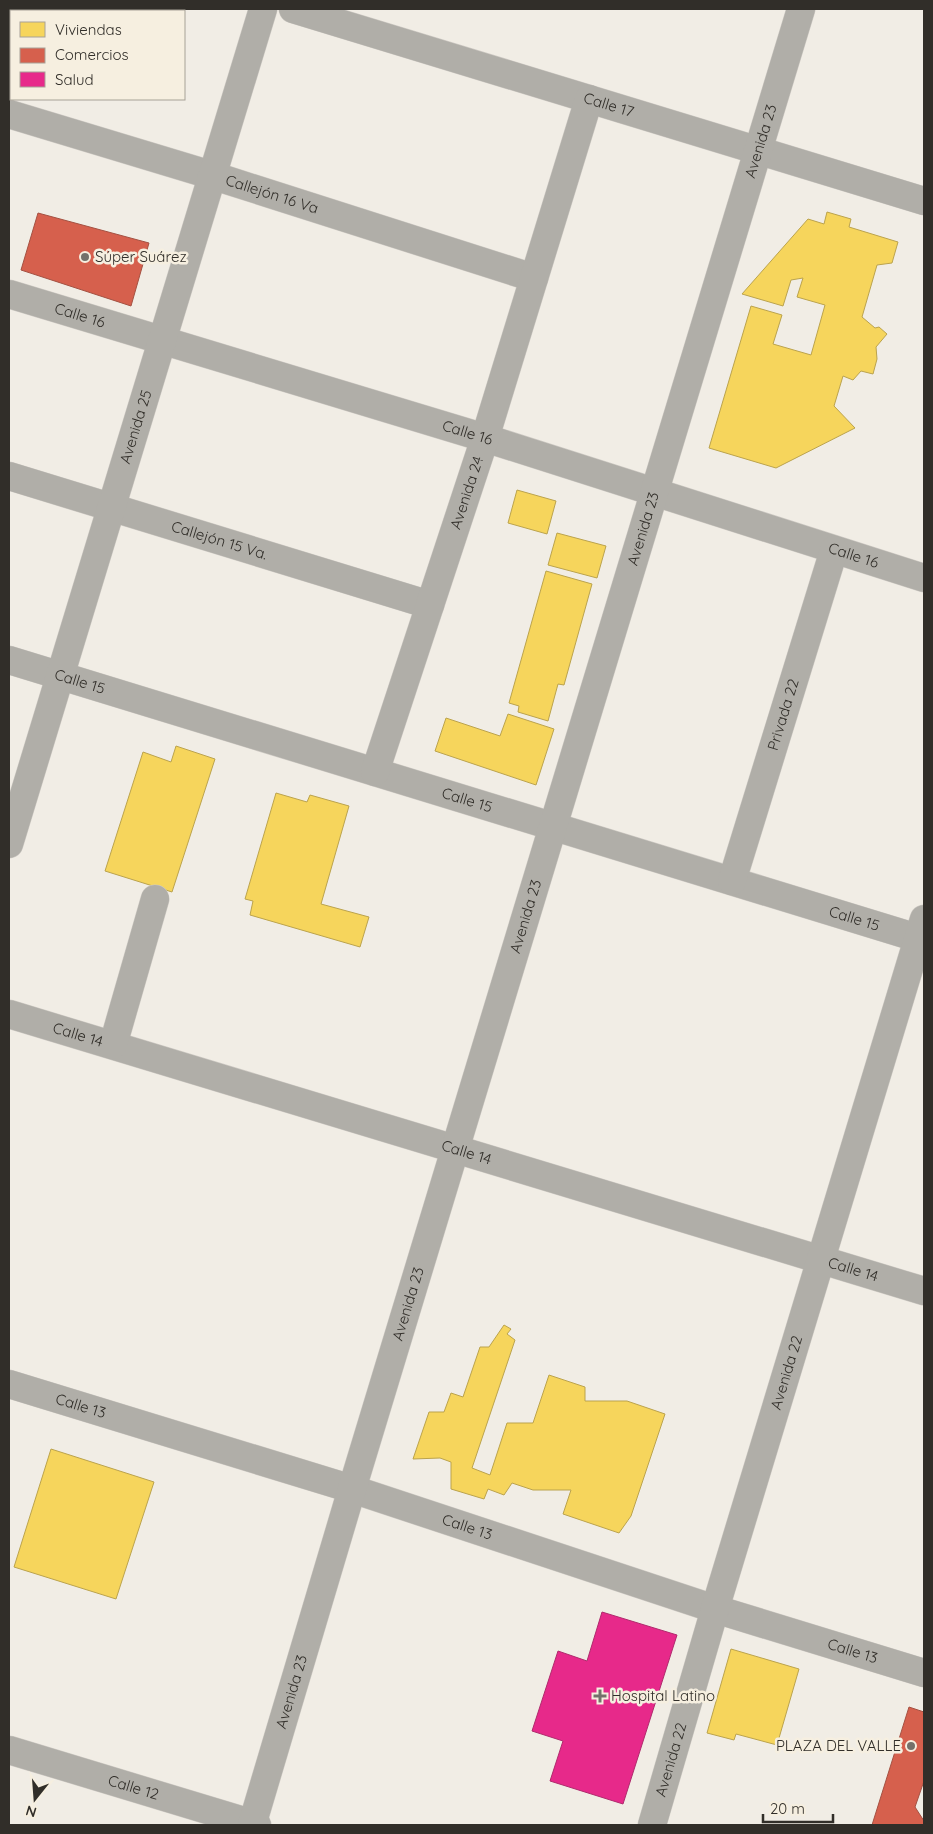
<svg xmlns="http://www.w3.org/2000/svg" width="933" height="1834" viewBox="0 0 933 1834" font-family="Quicksand,sans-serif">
<rect width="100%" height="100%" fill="#f1ede5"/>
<!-- homes -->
<path fill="#f6d55c" stroke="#bba34d" d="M 9,9 L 56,9 L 65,11 L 11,11 L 11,53 L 9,52 Z
M 88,9 L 155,9 L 154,11 L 87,11 Z
M 827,212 L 851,219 L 849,227 L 898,242 L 892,263 L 877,265 L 862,317 L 875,328 L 879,327 L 887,334 L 876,347 L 877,359 L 873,374 L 861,371 L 853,380 L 843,376 L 834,406 L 855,428 L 776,468 L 709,448 L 751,306 L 782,315 L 773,344 L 811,355 L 825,305 L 797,297 L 803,278 L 791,280 L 783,306 L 742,294 L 808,219 L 824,224 Z
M 517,490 L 556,501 L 547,534 L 508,523 Z
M 557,533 L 606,546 L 597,578 L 548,565 Z
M 546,571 L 592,584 L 564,685 L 558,684 L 548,721 L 518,712 L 519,706 L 509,703 Z
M 508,714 L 554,729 L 536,785 L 435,751 L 446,718 L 500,736 Z
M 176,746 L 215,759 L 172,892 L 105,871 L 143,752 L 171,762 Z
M 276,793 L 307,802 L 310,795 L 349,806 L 321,904 L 369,917 L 360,947 L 250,915 L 253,901 L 245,899 Z
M 504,1325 L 511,1329 L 507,1334 L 515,1340 L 472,1468 L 490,1475 L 507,1423 L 533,1423 L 549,1375 L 585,1387 L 585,1401 L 627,1401 L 665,1414 L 631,1516 L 619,1533 L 563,1514 L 571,1490 L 533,1490 L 512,1483 L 504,1495 L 488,1489 L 484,1499 L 451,1489 L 451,1462 L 440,1458 L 413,1459 L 429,1412 L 444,1412 L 451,1393 L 463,1397 L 480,1347 L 489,1347 Z
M 51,1449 L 154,1482 L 116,1599 L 14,1567 Z
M 731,1649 L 799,1669 L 777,1745 L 736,1734 L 734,1740 L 707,1733 Z"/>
<!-- shops -->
<path fill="#d6604d" stroke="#a45142" d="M 38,213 L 149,243 L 131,306 L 21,270 Z
M 909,1707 L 924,1712 L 924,1781 L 915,1807 L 924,1821 L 924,1825 L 872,1825 Z"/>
<!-- health -->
<path fill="#e7298a" stroke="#b02a6d" d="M 602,1612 L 677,1635 L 623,1804 L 550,1781 L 563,1741 L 532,1731 L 558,1651 L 587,1661 Z"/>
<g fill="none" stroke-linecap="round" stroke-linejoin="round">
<defs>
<g id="minor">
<path id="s1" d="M 293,9 L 924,201"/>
<path id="s2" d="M 9,114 L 211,175 L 534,278"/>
<path id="s3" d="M 9,294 L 485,438 L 924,578"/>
<path id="s4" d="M 9,476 L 430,605"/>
<path id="s5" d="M 9,660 L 924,940"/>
<path id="s6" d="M 375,772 L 485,438 L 589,99"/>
<path id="s7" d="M 9,844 L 263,9"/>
<path id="s8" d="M 732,881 L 834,550"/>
<path id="s9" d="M 9,1014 L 924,1291"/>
<path d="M 113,1045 L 155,899"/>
<path id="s10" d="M 9,1384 L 352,1489 L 715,1609 L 924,1673"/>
<path id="s11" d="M 9,1750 L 257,1825"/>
<path id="s12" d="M 252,1825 L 352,1489 L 801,9"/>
<path id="s13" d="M 652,1825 L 715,1609 L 924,919"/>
</g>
</defs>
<!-- minor casing -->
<use href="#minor" stroke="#cecac4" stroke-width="29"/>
<!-- minor -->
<use href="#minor" stroke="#b0aea8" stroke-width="28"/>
</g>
<!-- markers -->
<g fill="#74716b" stroke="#f6efe0" stroke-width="2">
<circle cx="85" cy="257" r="5"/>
<path d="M597.5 1688.5h5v5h5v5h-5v5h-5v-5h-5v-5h5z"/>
<circle cx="911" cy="1746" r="5"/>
</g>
<g text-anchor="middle" stroke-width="5" stroke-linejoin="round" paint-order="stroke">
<!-- street labels -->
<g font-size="15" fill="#312e29" stroke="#f6efe0">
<text dy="5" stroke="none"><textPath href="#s1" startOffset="330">Calle 17</textPath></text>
<text dy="5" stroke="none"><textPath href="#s12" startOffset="1759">Avenida 23</textPath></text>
<text dy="5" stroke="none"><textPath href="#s2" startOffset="275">Callejón 16 Va</textPath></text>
<text dy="5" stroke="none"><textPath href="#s3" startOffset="74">Calle 16</textPath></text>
<text dy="5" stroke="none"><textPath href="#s7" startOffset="436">Avenida 25</textPath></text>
<text dy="5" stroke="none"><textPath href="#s3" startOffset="479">Calle 16</textPath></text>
<text dy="5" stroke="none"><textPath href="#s6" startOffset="294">Avenida 24</textPath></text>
<text dy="5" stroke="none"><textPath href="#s12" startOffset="1354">Avenida 23</textPath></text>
<text dy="5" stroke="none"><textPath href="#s4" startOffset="220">Callejón 15 Va.</textPath></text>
<text dy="5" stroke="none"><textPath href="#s3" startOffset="884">Calle 16</textPath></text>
<text dy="5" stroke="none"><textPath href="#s5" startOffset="74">Calle 15</textPath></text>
<text dy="5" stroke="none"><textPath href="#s8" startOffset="174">Privada 22</textPath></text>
<text dy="5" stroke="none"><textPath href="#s5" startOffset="479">Calle 15</textPath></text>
<text dy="5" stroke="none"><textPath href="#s12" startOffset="949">Avenida 23</textPath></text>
<text dy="5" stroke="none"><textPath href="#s5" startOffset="884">Calle 15</textPath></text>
<text dy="5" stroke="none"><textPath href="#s9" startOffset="72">Calle 14</textPath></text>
<text dy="5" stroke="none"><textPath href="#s9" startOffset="478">Calle 14</textPath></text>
<text dy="5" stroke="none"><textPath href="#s9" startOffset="882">Calle 14</textPath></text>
<text dy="5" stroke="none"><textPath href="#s12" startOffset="544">Avenida 23</textPath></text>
<text dy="5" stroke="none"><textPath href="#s13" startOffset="472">Avenida 22</textPath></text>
<text dy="5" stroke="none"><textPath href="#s10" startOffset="75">Calle 13</textPath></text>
<text dy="5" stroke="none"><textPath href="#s10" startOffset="480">Calle 13</textPath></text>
<text dy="5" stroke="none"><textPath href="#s10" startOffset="885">Calle 13</textPath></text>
<text dy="5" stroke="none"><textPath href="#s12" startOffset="139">Avenida 23</textPath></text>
<text dy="5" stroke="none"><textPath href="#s13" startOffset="68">Avenida 22</textPath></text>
<text dy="5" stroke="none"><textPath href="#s11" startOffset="130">Calle 12</textPath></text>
</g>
<!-- poi labels -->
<g font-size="15" fill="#312e29" stroke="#f6efe0" text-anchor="start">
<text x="95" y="262">Súper Suárez</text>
<text x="611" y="1701">Hospital Latino</text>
<text x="901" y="1751" text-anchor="end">PLAZA DEL VALLE</text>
</g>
</g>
<!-- border -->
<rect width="933" height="1834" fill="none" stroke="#312e29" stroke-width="20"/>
<!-- legend -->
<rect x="10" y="10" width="175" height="90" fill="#f6efe0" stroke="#a7a297"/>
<rect x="20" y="22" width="25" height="15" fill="#f6d55c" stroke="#a7a297"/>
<text x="55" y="35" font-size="15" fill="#312e29">Viviendas</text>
<rect x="20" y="48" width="25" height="15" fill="#d6604d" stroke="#a7a297"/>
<text x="55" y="60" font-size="15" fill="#312e29">Comercios</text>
<rect x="20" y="72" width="25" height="15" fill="#e7298a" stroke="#a7a297"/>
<text x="55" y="85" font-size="15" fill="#312e29">Salud</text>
<!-- north arrow -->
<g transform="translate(35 1799) rotate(197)" stroke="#f6efe0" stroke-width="4" paint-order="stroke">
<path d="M0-4L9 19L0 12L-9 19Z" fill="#312e29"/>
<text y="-8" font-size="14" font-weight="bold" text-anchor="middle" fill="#312e29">N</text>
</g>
<!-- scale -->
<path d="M763 1814v8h70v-8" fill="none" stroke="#312e29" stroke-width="2.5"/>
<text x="770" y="1814" font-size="15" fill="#312e29" stroke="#f6efe0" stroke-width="4" paint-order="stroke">20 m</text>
</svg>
